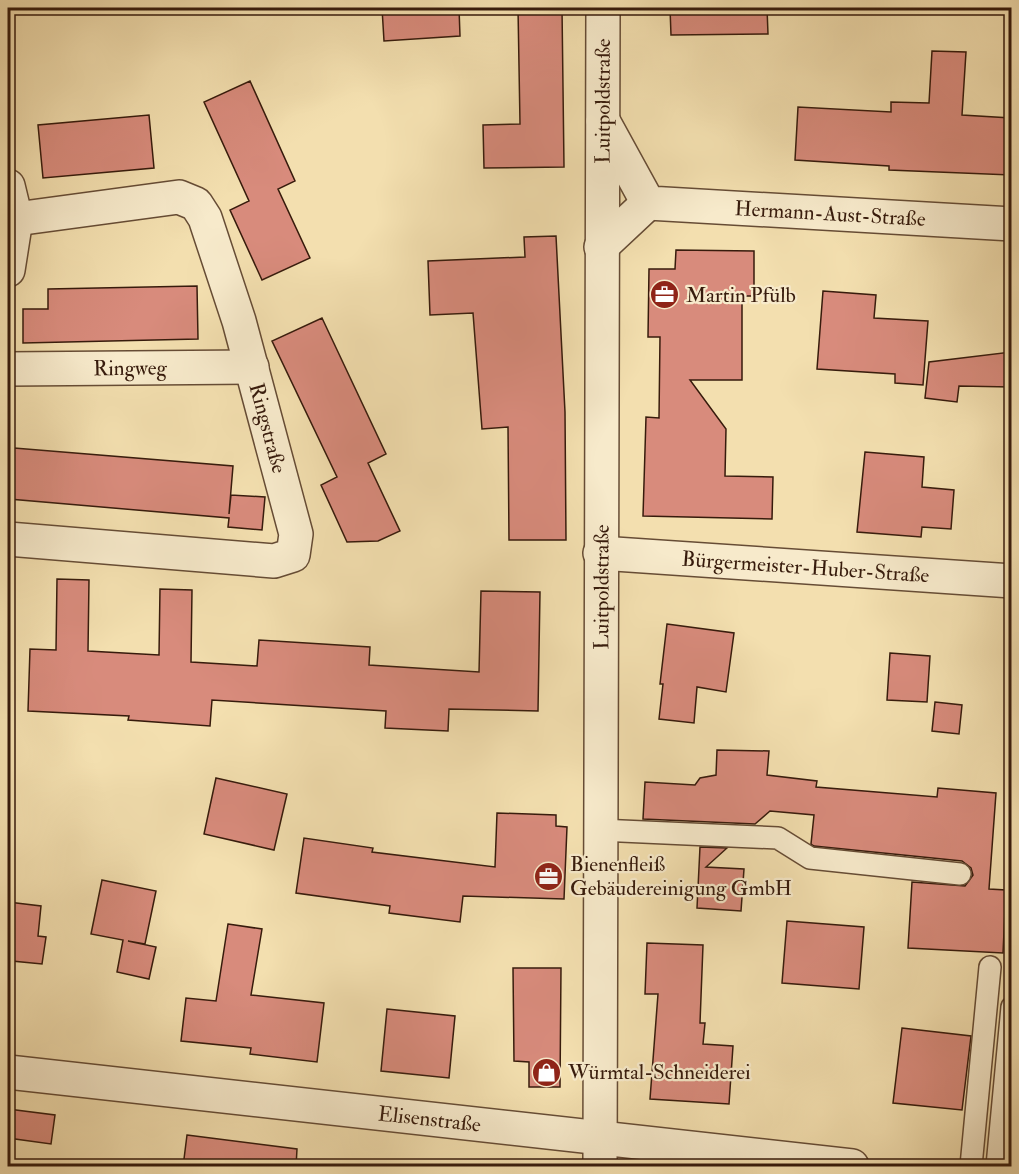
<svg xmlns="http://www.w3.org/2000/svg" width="1019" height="1174" viewBox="0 0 1019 1174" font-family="'IM FELL Double Pica',serif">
<rect width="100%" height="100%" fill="#f3dfaf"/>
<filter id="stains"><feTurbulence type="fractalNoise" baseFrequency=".00333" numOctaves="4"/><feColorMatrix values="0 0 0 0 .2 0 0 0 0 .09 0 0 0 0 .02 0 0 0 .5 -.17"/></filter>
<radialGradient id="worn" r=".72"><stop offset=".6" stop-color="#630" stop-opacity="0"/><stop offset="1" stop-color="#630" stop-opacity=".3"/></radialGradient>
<!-- building -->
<path fill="#d88b7c" stroke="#371b0c" stroke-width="1.5" d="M 382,8 L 459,8 L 460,36 L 384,41 Z
M 518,8 L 562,8 L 564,167 L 484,168 L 483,125 L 520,124 Z
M 670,8 L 767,8 L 768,34 L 671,35 Z
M 932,51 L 966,52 L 962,115 L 1011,118 L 1011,175 L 889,170 L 889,166 L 795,160 L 798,107 L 891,112 L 891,102 L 929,103 Z
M 250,81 L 295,181 L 278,189 L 310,258 L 262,280 L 230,210 L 249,201 L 204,102 Z
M 149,115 L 154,168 L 43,178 L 38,125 Z
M 556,236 L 565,412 L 566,540 L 509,540 L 508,427 L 482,429 L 473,313 L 430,315 L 428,261 L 525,257 L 524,237 Z
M 676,250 L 754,251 L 754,296 L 742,296 L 742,380 L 690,380 L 726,429 L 725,476 L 773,477 L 772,519 L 643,516 L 646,417 L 659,418 L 660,337 L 648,337 L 649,269 L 675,269 Z
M 197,286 L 198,339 L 23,343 L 23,309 L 48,309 L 48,289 Z
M 823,291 L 876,295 L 874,318 L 928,321 L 923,385 L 895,383 L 895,374 L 817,369 Z
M 322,318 L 386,454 L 368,463 L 400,531 L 378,541 L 347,542 L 321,485 L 337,477 L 272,341 Z
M 1011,352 L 1011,387 L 959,386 L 957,402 L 925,398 L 929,362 Z
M 14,448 L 233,466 L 229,514 L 231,495 L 265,497 L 262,530 L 228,527 L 229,518 L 9,499 Z
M 865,452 L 924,457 L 922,487 L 954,490 L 951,529 L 922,527 L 921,537 L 857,532 Z
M 57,579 L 89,580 L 88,651 L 159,655 L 160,589 L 192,590 L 191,662 L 257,666 L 259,640 L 370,647 L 369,665 L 479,672 L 481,591 L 540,592 L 538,711 L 449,709 L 448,731 L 385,728 L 386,711 L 212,700 L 210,726 L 128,720 L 129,716 L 28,711 L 30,649 L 56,650 Z
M 667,624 L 734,633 L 726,692 L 697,687 L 694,723 L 659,719 L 663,684 L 660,684 Z
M 890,653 L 930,656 L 927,702 L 887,700 Z
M 935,702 L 962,705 L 959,734 L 932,731 Z
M 717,750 L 769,751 L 767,775 L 817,781 L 816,787 L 937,797 L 938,788 L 996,793 L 989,889 L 1006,890 L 1003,953 L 908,948 L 912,882 L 965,886 L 973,875 L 971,868 L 962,861 L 814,846 L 811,844 L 814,815 L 770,811 L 755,824 L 643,819 L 645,782 L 695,785 L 700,778 L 716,775 Z
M 216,778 L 287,794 L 274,850 L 204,834 Z
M 497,813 L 556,815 L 556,826 L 567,827 L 564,899 L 463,896 L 460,922 L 389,913 L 390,906 L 296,893 L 304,838 L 373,848 L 372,852 L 495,867 Z
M 700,847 L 727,848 L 706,867 L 744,869 L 741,911 L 697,908 Z
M 102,880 L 156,891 L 145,944 L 128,941 L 156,947 L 149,979 L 117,972 L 123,940 L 91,934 Z
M 8,902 L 41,906 L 38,936 L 46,937 L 42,964 L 12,961 L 14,950 L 8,949 Z
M 787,921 L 864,927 L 859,989 L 782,983 Z
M 228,924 L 262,929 L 251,995 L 324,1003 L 317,1062 L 250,1054 L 251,1048 L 181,1041 L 186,998 L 216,1001 Z
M 647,943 L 703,945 L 700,1023 L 705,1023 L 703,1044 L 733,1046 L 729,1104 L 650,1099 L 658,994 L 645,994 Z
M 513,968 L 561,968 L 560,1087 L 529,1087 L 529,1062 L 514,1061 Z
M 387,1009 L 455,1016 L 449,1078 L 381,1071 Z
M 902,1028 L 971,1036 L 962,1110 L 893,1103 Z
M 8,1109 L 55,1115 L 51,1144 L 8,1138 Z
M 187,1135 L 297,1149 L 296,1167 L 183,1167 Z"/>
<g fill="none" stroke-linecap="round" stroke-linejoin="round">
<defs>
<path id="lane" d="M 599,830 L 778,838 L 810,858 L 960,874
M 971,1166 L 990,967
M 997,1166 L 1012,1007"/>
<g id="street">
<path id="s1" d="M 603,121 L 648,203 L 1012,224"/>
<path d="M 8,186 L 16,219 L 8,270"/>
<path d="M 601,247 L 648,203"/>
<path id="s2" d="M 8,369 L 252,367"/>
<path d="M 8,539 L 274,561 L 293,555 L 296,534 L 239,321 L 205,218 L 196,204 L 179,197 L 16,219"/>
<path id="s3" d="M 600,553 L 1012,581"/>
<path id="s4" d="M 8,1072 L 852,1166"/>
<path id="s5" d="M 600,1166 L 603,8"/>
</g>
</defs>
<!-- lane casing -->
<use href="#lane" stroke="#664c35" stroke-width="24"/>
<!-- street casing -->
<use href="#street" stroke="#664c35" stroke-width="36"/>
<!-- lane -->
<use href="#lane" stroke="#f7eacb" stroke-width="21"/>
<!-- street -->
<use href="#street" stroke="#f7eacb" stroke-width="33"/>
</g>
<!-- icons -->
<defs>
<symbol id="office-disc" viewBox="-11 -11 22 22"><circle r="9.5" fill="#8f2418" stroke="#f7eacb"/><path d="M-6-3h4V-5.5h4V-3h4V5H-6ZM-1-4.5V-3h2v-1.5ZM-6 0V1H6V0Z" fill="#fff"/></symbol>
<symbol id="shop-disc" viewBox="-11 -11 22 22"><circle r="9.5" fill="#8f2418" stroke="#f7eacb"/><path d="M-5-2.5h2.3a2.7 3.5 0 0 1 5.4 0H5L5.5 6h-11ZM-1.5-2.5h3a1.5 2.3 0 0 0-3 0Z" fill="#fff"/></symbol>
</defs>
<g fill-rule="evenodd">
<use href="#office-disc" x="648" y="278" width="33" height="33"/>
<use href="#office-disc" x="532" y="860" width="33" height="33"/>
<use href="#shop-disc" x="530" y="1056" width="33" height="33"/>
</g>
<g text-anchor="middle" stroke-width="4.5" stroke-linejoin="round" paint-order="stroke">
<!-- street labels -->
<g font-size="21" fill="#371b0c" stroke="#f7eacb">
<text dy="7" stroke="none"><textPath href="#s5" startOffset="1065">Luitpoldstraße</textPath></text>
<text dy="7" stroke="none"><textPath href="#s1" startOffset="276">Hermann-Aust-Straße</textPath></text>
<text dy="7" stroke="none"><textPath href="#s2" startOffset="122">Ringweg</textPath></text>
<text transform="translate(268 428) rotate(75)" y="7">Ringstraße</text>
<text dy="7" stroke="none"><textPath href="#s3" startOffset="206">Bürgermeister-Huber-Straße</textPath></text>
<text dy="7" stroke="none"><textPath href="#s5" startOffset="579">Luitpoldstraße</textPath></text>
<text dy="7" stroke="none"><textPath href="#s4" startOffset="424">Elisenstraße</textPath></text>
</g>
<!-- poi labels -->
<g font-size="21" fill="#371b0c" stroke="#f7eacb" text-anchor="start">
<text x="686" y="302">Martin Pfülb</text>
<text x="570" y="871">Bienenfleiß<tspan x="570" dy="24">Gebäudereinigung GmbH</tspan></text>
<text x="568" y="1079">Würmtal-Schneiderei</text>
</g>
</g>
<!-- margin -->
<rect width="1019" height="1174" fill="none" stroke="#f3dfaf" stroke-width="30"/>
<rect x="9" y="9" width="1001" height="1156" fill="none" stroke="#371b0c" stroke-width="3"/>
<rect x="15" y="15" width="989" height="1144" fill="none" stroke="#371b0c" stroke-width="1.5"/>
<rect width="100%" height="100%" filter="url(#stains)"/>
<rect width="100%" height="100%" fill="url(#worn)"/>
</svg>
